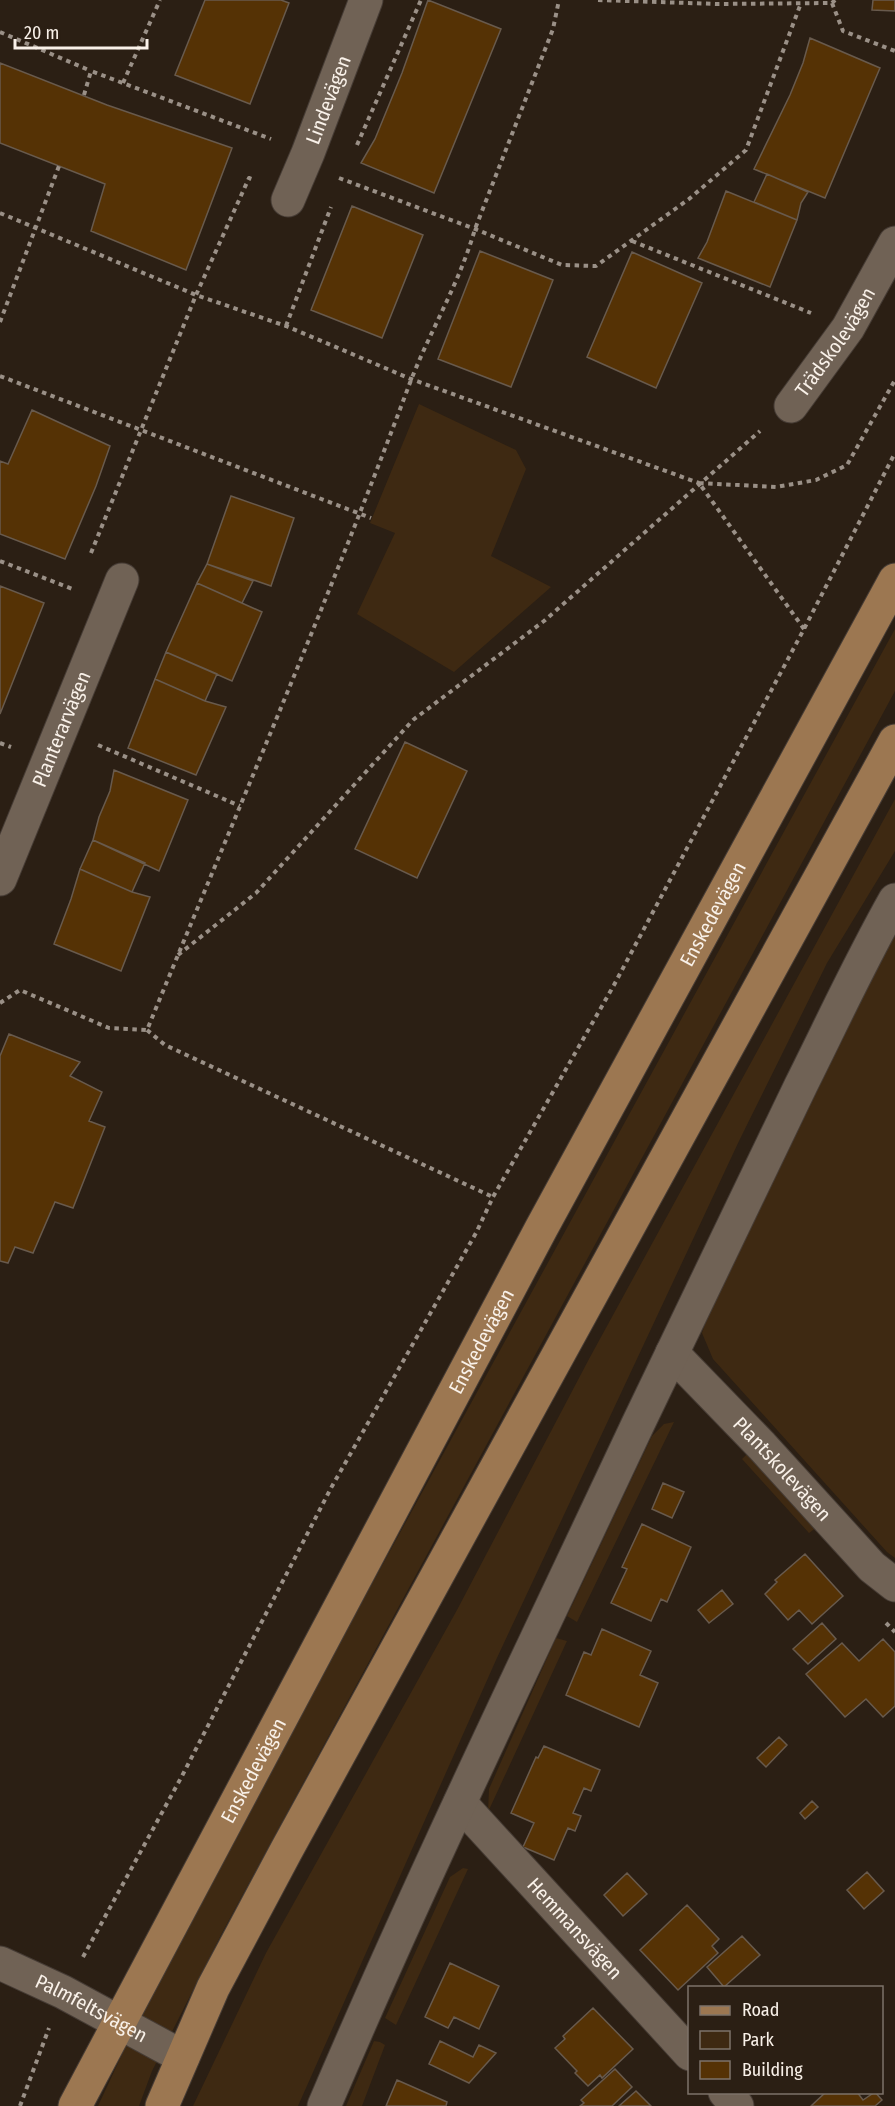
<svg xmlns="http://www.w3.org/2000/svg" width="895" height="2106" viewBox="0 0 895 2106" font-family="'Fira Sans Condensed',sans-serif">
<rect width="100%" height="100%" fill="#2b1f14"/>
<!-- green -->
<path fill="#3e2912" d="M 419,404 L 516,450 L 526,469 L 491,556 L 551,587 L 454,672 L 357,614 L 395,533 L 370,523 Z
M 895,629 L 895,691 L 223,1931 L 152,2071 L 139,2106 L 98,2106 L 166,1960 Z
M 895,799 L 895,851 L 827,963 L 739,1141 L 496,1660 L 298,2106 L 193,2106 L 266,1953 L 457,1610 L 589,1359 Z
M 895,935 L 895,1558 L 887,1552 L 713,1359 L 702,1333 L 716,1292 L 880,960 Z
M 674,1422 L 577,1622 L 567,1616 L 652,1436 L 664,1424 Z
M 747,1454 L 817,1527 L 809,1533 L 742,1459 Z
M 556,1638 L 567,1641 L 488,1812 L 489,1789 Z
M 463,1868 L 468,1869 L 396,2025 L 385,2018 L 450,1877 Z
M 374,2041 L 380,2042 L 385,2045 L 362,2106 L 346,2106 Z"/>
<!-- building -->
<path fill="#553205" stroke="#685a4d" stroke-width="1.5" d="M 205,0 L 281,0 L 289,3 L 250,104 L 175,75 Z
M 428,0 L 501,29 L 434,193 L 361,163 L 375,139 L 402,73 Z
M 873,0 L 895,0 L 895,11 L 872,10 Z
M 810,38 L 880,68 L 825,198 L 754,169 L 790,95 L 803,63 Z
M 0,63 L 107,105 L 232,148 L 186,270 L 91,231 L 105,184 L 0,143 Z
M 767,174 L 808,192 L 801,203 L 797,220 L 754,202 Z
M 726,191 L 797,220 L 770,287 L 698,258 L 707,242 Z
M 352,206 L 423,235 L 382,338 L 311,310 Z
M 480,251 L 553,280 L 511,387 L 438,359 Z
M 632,252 L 702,283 L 656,388 L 587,357 Z
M 32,410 L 110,446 L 96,486 L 65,559 L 0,534 L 0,461 L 8,464 Z
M 231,496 L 294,518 L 271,586 L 207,564 Z
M 207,564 L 253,581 L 242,603 L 197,583 Z
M 197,583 L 262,612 L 232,681 L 166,652 Z
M 0,586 L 44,603 L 0,714 Z
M 166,652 L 217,674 L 205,701 L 155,679 Z
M 155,679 L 205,701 L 226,707 L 196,775 L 128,748 Z
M 405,742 L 467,771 L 417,878 L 355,849 Z
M 114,770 L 188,800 L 159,871 L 93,840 L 99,817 L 110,791 Z
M 93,840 L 145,863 L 132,892 L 80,869 Z
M 80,869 L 132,892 L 150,897 L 121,971 L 54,944 L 71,899 Z
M 9,1034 L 80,1062 L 70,1076 L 102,1092 L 89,1121 L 105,1127 L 73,1208 L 55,1202 L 33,1253 L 15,1247 L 8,1263 L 0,1261 L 0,1056 Z
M 663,1483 L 684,1492 L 672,1518 L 652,1509 Z
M 642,1524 L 691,1547 L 667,1602 L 661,1599 L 651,1621 L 611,1603 L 627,1569 L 622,1567 Z
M 805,1554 L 843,1596 L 812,1624 L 799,1610 L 788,1620 L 765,1594 L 777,1582 L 775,1580 Z
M 722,1590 L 733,1604 L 709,1623 L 698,1610 Z
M 822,1623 L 836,1639 L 808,1664 L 793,1649 Z
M 602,1629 L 651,1651 L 640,1675 L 658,1683 L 639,1727 L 566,1695 L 584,1652 L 591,1655 Z
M 883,1639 L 895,1652 L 895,1706 L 883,1717 L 866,1699 L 845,1717 L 806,1674 L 842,1643 L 859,1661 Z
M 779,1737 L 787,1745 L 766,1767 L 757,1758 Z
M 544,1746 L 600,1770 L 591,1791 L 584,1788 L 573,1813 L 581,1816 L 575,1831 L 568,1828 L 554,1860 L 523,1847 L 534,1823 L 511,1813 L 536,1757 L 538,1758 Z
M 812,1801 L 818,1807 L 805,1819 L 800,1813 Z
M 867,1872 L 884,1891 L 864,1909 L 847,1890 Z
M 627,1873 L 647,1894 L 623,1916 L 604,1895 Z
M 687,1905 L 719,1939 L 712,1946 L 718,1953 L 678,1990 L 640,1950 Z
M 742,1936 L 760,1955 L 724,1987 L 707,1967 Z
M 450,1963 L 499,1986 L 479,2029 L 454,2017 L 448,2028 L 425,2017 Z
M 593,2008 L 633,2049 L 602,2078 L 600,2075 L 588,2086 L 575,2073 L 577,2071 L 555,2048 L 565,2039 L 563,2036 Z
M 440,2041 L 473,2057 L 479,2045 L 496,2053 L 469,2083 L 429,2064 Z
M 615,2069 L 632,2087 L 612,2106 L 580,2106 L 584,2103 L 581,2100 Z
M 397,2080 L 447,2102 L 446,2106 L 386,2106 Z
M 636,2091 L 651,2106 L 619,2106 Z
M 826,2092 L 857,2092 L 863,2100 L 875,2092 L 882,2100 L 875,2106 L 811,2106 Z"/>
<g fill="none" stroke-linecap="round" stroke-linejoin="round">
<defs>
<g id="minor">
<path id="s1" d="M 288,200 L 308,153 L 366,0"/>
<path id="s2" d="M 791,406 L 848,328 L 895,243"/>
<path id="s3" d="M 0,879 L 122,580"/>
<path id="s4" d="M 672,1353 L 762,1446 L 872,1567 L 895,1585"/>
<path id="s5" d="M 460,1803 L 690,2054"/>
<path id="s6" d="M 0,1963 L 63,1992 L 183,2057"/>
<path d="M 725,2092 L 737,2106"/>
<path d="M 324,2106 C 422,1876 532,1650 638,1424 C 692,1311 746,1198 801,1085 C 832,1023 861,960 895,900"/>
</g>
<g id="major">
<path id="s7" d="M 75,2106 L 542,1227 L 895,580"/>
<path d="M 162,2106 L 213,1988 L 286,1851 L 895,741"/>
</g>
</defs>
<!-- minor casing -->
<use href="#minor" stroke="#463c35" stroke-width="35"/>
<!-- major casing -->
<use href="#major" stroke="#463c35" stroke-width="35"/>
<!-- path -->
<path stroke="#9a9087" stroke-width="4" stroke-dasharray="4.5 4.5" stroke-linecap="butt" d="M 598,0 L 718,4 L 832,3 L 835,0
M 832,3 L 843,31 L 895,51
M 0,32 L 91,71
M 123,83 L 160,0
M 84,95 L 91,71 L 271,139
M 357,145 L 421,0
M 339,178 L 475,229 L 562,265 L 596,266 L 689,199 L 746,150 L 801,3
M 0,213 L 196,295 L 286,326 L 411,379 L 699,483
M 632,241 L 811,313
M 0,322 L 59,166
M 286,326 L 331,207
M 0,376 L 371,518
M 91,553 L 196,295 L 249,178 L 255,180
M 0,561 L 75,590
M 804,629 L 699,483 L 776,487 L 816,480 L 847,465 L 895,380
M 0,743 L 11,747
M 98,745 L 240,806
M 178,955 L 256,893 L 413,720 L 544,621 L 760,431
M 0,1003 L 20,990 L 109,1028 L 147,1030 C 235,816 327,604 408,388 C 428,334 459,285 475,229 L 553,29 L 559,0
M 147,1030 L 165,1045 L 493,1197
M 886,1623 L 895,1632
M 83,1957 L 182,1776 L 331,1488 L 476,1233 L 493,1197 L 614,985 L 804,629 L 895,453
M 20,2106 L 49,2028"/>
<!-- minor -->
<use href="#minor" stroke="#706255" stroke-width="33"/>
<!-- major -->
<use href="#major" stroke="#9c7751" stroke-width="33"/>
</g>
<g text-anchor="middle" stroke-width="4.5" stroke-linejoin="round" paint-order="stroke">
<!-- street labels -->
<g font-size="20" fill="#f9f1e9" stroke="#2b1f14">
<text dy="7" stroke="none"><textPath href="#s1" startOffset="108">Lindevägen</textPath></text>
<text dy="7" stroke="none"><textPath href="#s2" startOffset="78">Trädskolevägen</textPath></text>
<text dy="7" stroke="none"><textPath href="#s3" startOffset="162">Planterarvägen</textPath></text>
<text dy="7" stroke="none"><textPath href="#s7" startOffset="1352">Enskedevägen</textPath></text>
<text dy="7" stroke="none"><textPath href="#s7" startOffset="866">Enskedevägen</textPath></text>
<text dy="7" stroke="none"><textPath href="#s4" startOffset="160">Plantskolevägen</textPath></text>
<text dy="7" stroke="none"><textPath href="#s7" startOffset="380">Enskedevägen</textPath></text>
<text dy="7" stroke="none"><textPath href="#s5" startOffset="170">Hemmansvägen</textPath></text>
<text dy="7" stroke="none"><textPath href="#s6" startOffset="102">Palmfeltsvägen</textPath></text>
</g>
</g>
<!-- legend -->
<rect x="688" y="1986" width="195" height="108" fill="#2b1f14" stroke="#7d7369" stroke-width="1.5"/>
<rect x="700" y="2006" width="30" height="9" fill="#9c7751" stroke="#7d7369" stroke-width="1.5"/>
<text x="742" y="2016" font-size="18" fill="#f9f1e9">Road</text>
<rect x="700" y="2031" width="30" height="18" fill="#3e2912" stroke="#7d7369" stroke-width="1.5"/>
<text x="742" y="2046" font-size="18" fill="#f9f1e9">Park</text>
<rect x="700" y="2061" width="30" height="18" fill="#553205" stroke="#7d7369" stroke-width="1.5"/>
<text x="742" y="2076" font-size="18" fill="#f9f1e9">Building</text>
<!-- scale -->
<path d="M15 39v9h132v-9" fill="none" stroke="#f9f1e9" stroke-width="3"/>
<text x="24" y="39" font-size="18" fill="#f9f1e9" stroke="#2b1f14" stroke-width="4.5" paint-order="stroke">20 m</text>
</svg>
